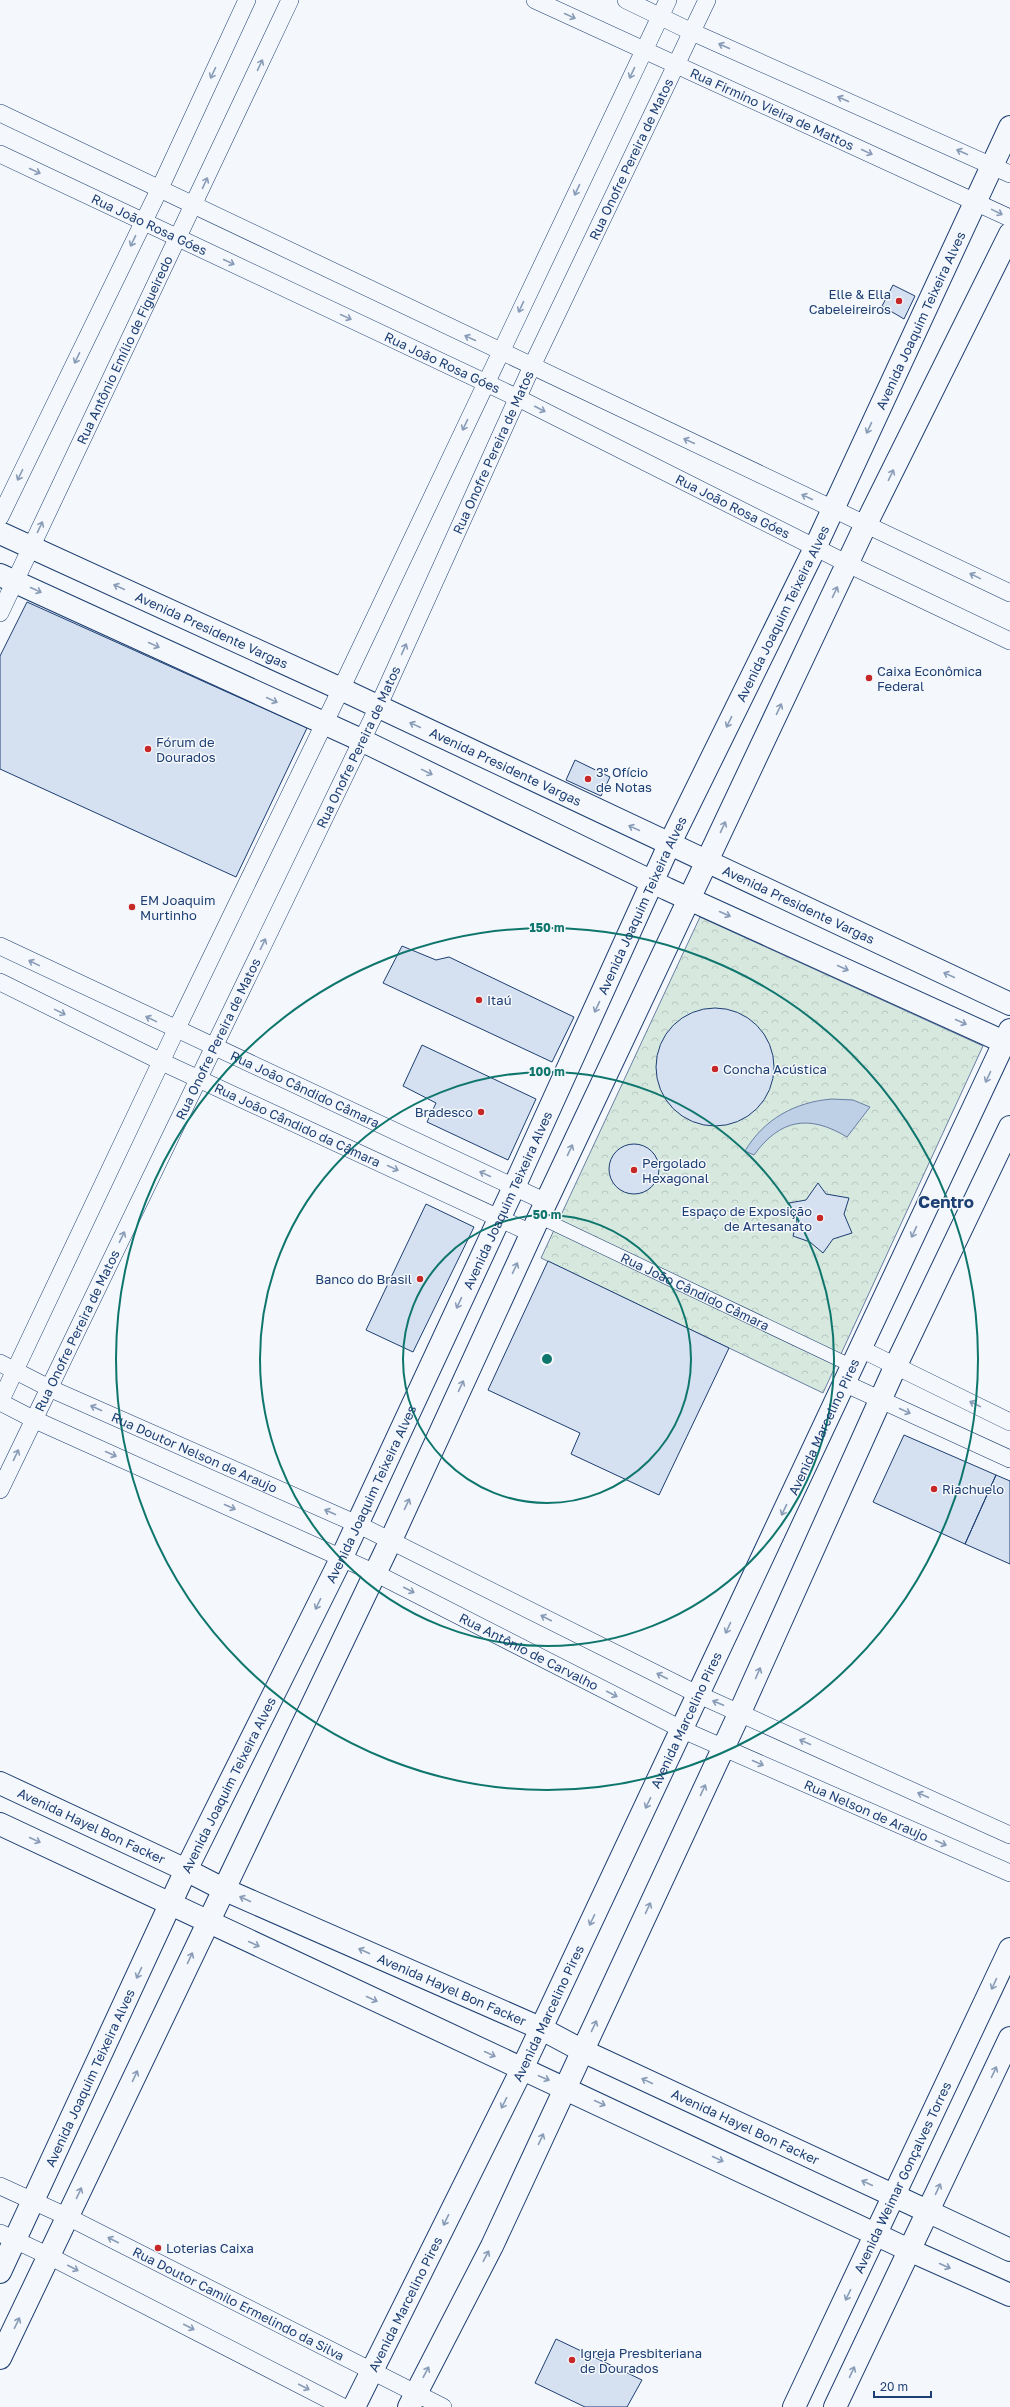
<svg xmlns="http://www.w3.org/2000/svg" width="1010" height="2407" viewBox="0 0 1010 2407" font-family="'Golos Text',sans-serif">
<defs>
<pattern id="forest-crowns" width="20" height="18" patternUnits="userSpaceOnUse"><rect width="20" height="18" fill="#d7e8df"/><path d="M2 6a3 3 0 1 1 6 0M12 15a3 3 0 1 1 6 0" fill="none" stroke="#b8c8c3"/></pattern>
</defs>
<rect width="100%" height="100%" fill="#f4f7fb"/>
<!-- forest -->
<path fill="url(#forest-crowns)" stroke="#687fa3" d="M 700,917 L 983,1046 L 823,1393 L 541,1258 Z"/>
<!-- water -->
<path fill="#bed0e5" stroke="#687fa3" d="M 832,1099 L 853,1100 L 870,1107 L 847,1137 C 809,1114 780,1119 754,1155 L 745,1151 C 764,1119 795,1102 832,1099 Z"/>
<!-- building -->
<path fill="#d5e0f0" stroke="#1d3f73" d="M 893,285 L 915,296 L 904,319 L 882,306 Z
M 27,602 L 307,728 L 236,877 L 0,769 L 0,656 Z
M 575,760 L 610,777 L 601,796 L 566,780 Z
M 402,946 L 436,960 L 449,957 L 574,1017 L 552,1062 L 383,983 Z
M656 1067a59 59 0 1 1 118 0a59 59 0 1 1-118 0Z
M 422,1045 L 536,1099 L 508,1160 L 427,1122 L 436,1103 L 403,1086 Z
M609 1169a25 25 0 1 1 50 0a25 25 0 1 1-50 0Z
M 818,1183 L 826,1194 L 849,1198 L 844,1214 L 852,1233 L 833,1239 L 823,1253 L 810,1242 L 793,1236 L 797,1221 L 789,1203 L 806,1200 Z
M 426,1204 L 474,1227 L 413,1352 L 366,1330 Z
M 548,1261 L 729,1348 L 659,1495 L 571,1454 L 580,1433 L 488,1390 Z
M 904,1435 L 996,1475 L 965,1544 L 873,1502 Z
M 996,1475 L 1010,1481 L 1010,1564 L 965,1544 Z
M 556,2339 L 642,2380 L 627,2407 L 585,2407 L 535,2383 Z"/>
<g fill="none" stroke-linecap="round" stroke-linejoin="round">
<defs>
<g id="pedestrian">
<path id="s1" d="M 539,1217 L 852,1366"/>
</g>
<g id="minor">
<path id="s2" d="M 535,0 L 1010,218"/>
<path d="M 626,0 L 692,32 L 1010,174"/>
<path d="M 0,113 L 1010,593"/>
<path id="s3" d="M 0,154 L 518,398 L 848,564 L 1010,641"/>
<path d="M 0,517 L 160,188 L 247,0"/>
<path id="s4" d="M 0,613 L 290,0"/>
<path id="s5" d="M 0,946 L 546,1202"/>
<path id="s6" d="M 0,982 L 162,1062 L 531,1233"/>
<path d="M 859,1348 L 1010,1422"/>
<path id="s7" d="M 0,1363 L 49,1388 L 357,1524 L 697,1694 L 1010,1835"/>
<path d="M 844,1383 L 1010,1459"/>
<path d="M 0,1402 L 176,1030 L 341,689 L 668,0"/>
<path id="s8" d="M 0,1402 L 33,1419 L 375,1573 L 683,1730 L 1010,1873"/>
<path id="s9" d="M 0,1490 L 378,707 L 532,366 L 707,0"/>
<path id="s10" d="M 0,2186 L 68,2217 L 443,2407"/>
<path d="M 0,2233 L 49,2256 L 343,2407"/>
</g>
<g id="tertiary">
<path id="s11" d="M 0,533 L 341,689 L 1010,1004"/>
<path d="M 0,575 L 361,740 L 667,889 L 1004,1042"/>
<path d="M 927,2211 L 1010,2250"/>
<path d="M 909,2250 L 1010,2295"/>
</g>
<g id="secondary">
<path id="s12" d="M 0,1783 L 186,1870 L 223,1889 L 540,2028 L 583,2051 L 927,2211"/>
<path d="M 0,1824 L 909,2250"/>
<path id="s13" d="M 0,2272 L 186,1870 L 342,1557 L 514,1187 L 669,845 L 815,548 L 1010,127"/>
<path d="M 0,2358 L 391,1540 L 539,1217 L 866,524 L 1010,234"/>
<path id="s14" d="M 794,2407 L 1010,1949"/>
<path d="M 835,2407 L 1010,2038"/>
</g>
<g id="primary">
<path id="s15" d="M 354,2407 L 522,2069 L 1010,1030"/>
<path d="M 409,2407 L 492,2246 L 740,1712 L 896,1365 L 1010,1127"/>
</g>
</defs>
<!-- pedestrian casing -->
<use href="#pedestrian" stroke="#1d3f73" stroke-width="14"/>
<!-- minor casing -->
<use href="#minor" stroke="#1d3f73" stroke-width="18"/>
<!-- tertiary casing -->
<use href="#tertiary" stroke="#1d3f73" stroke-width="24"/>
<!-- secondary casing -->
<use href="#secondary" stroke="#1d3f73" stroke-width="24"/>
<!-- primary casing -->
<use href="#primary" stroke="#1d3f73" stroke-width="24"/>
<!-- pedestrian -->
<use href="#pedestrian" stroke="#f4f7fb" stroke-width="13"/>
<!-- minor -->
<use href="#minor" stroke="#f4f7fb" stroke-width="17"/>
<!-- tertiary -->
<use href="#tertiary" stroke="#f4f7fb" stroke-width="22"/>
<!-- secondary -->
<use href="#secondary" stroke="#f4f7fb" stroke-width="22"/>
<!-- primary -->
<use href="#primary" stroke="#f4f7fb" stroke-width="22"/>
</g>
<!-- one-way arrows -->
<defs><path id="oneway-shaft" d="M-6 0H5M1.5-3L5.5 0L1.5 3" fill="none" stroke-width="1.6" stroke-linecap="round" stroke-linejoin="round"/></defs>
<g stroke="#889bb7">
<use href="#oneway-shaft" transform="translate(570 16) rotate(25)"/>
<use href="#oneway-shaft" transform="translate(724 46) rotate(-156)"/>
<use href="#oneway-shaft" transform="translate(260 65) rotate(-65)"/>
<use href="#oneway-shaft" transform="translate(213 73) rotate(115)"/>
<use href="#oneway-shaft" transform="translate(632 73) rotate(115)"/>
<use href="#oneway-shaft" transform="translate(843 99) rotate(-156)"/>
<use href="#oneway-shaft" transform="translate(867 152) rotate(25)"/>
<use href="#oneway-shaft" transform="translate(962 152) rotate(-156)"/>
<use href="#oneway-shaft" transform="translate(35 171) rotate(25)"/>
<use href="#oneway-shaft" transform="translate(205 183) rotate(-65)"/>
<use href="#oneway-shaft" transform="translate(577 190) rotate(115)"/>
<use href="#oneway-shaft" transform="translate(997 212) rotate(26)"/>
<use href="#oneway-shaft" transform="translate(133 241) rotate(116)"/>
<use href="#oneway-shaft" transform="translate(229 262) rotate(25)"/>
<use href="#oneway-shaft" transform="translate(521 307) rotate(115)"/>
<use href="#oneway-shaft" transform="translate(346 317) rotate(25)"/>
<use href="#oneway-shaft" transform="translate(470 338) rotate(-155)"/>
<use href="#oneway-shaft" transform="translate(77 358) rotate(116)"/>
<use href="#oneway-shaft" transform="translate(540 409) rotate(27)"/>
<use href="#oneway-shaft" transform="translate(465 425) rotate(115)"/>
<use href="#oneway-shaft" transform="translate(869 428) rotate(115)"/>
<use href="#oneway-shaft" transform="translate(689 441) rotate(-155)"/>
<use href="#oneway-shaft" transform="translate(20 475) rotate(116)"/>
<use href="#oneway-shaft" transform="translate(891 475) rotate(-64)"/>
<use href="#oneway-shaft" transform="translate(807 497) rotate(-155)"/>
<use href="#oneway-shaft" transform="translate(40 527) rotate(-65)"/>
<use href="#oneway-shaft" transform="translate(975 576) rotate(-154)"/>
<use href="#oneway-shaft" transform="translate(119 587) rotate(-155)"/>
<use href="#oneway-shaft" transform="translate(36 590) rotate(25)"/>
<use href="#oneway-shaft" transform="translate(835 592) rotate(-65)"/>
<use href="#oneway-shaft" transform="translate(154 645) rotate(25)"/>
<use href="#oneway-shaft" transform="translate(404 649) rotate(-66)"/>
<use href="#oneway-shaft" transform="translate(272 700) rotate(25)"/>
<use href="#oneway-shaft" transform="translate(779 709) rotate(-65)"/>
<use href="#oneway-shaft" transform="translate(729 722) rotate(116)"/>
<use href="#oneway-shaft" transform="translate(415 725) rotate(-155)"/>
<use href="#oneway-shaft" transform="translate(427 772) rotate(26)"/>
<use href="#oneway-shaft" transform="translate(723 827) rotate(-65)"/>
<use href="#oneway-shaft" transform="translate(634 828) rotate(-155)"/>
<use href="#oneway-shaft" transform="translate(725 914) rotate(24)"/>
<use href="#oneway-shaft" transform="translate(263 944) rotate(-64)"/>
<use href="#oneway-shaft" transform="translate(34 963) rotate(-154)"/>
<use href="#oneway-shaft" transform="translate(843 968) rotate(24)"/>
<use href="#oneway-shaft" transform="translate(949 975) rotate(-155)"/>
<use href="#oneway-shaft" transform="translate(597 1007) rotate(115)"/>
<use href="#oneway-shaft" transform="translate(60 1012) rotate(26)"/>
<use href="#oneway-shaft" transform="translate(151 1019) rotate(-154)"/>
<use href="#oneway-shaft" transform="translate(961 1022) rotate(24)"/>
<use href="#oneway-shaft" transform="translate(988 1077) rotate(115)"/>
<use href="#oneway-shaft" transform="translate(570 1150) rotate(-65)"/>
<use href="#oneway-shaft" transform="translate(393 1168) rotate(25)"/>
<use href="#oneway-shaft" transform="translate(485 1174) rotate(-155)"/>
<use href="#oneway-shaft" transform="translate(914 1232) rotate(115)"/>
<use href="#oneway-shaft" transform="translate(122 1237) rotate(-64)"/>
<use href="#oneway-shaft" transform="translate(515 1268) rotate(-65)"/>
<use href="#oneway-shaft" transform="translate(459 1303) rotate(115)"/>
<use href="#oneway-shaft" transform="translate(461 1386) rotate(-65)"/>
<use href="#oneway-shaft" transform="translate(975 1404) rotate(-154)"/>
<use href="#oneway-shaft" transform="translate(96 1408) rotate(-156)"/>
<use href="#oneway-shaft" transform="translate(905 1411) rotate(25)"/>
<use href="#oneway-shaft" transform="translate(111 1454) rotate(24)"/>
<use href="#oneway-shaft" transform="translate(16 1455) rotate(-65)"/>
<use href="#oneway-shaft" transform="translate(407 1504) rotate(-65)"/>
<use href="#oneway-shaft" transform="translate(230 1507) rotate(24)"/>
<use href="#oneway-shaft" transform="translate(784 1510) rotate(115)"/>
<use href="#oneway-shaft" transform="translate(330 1512) rotate(-156)"/>
<use href="#oneway-shaft" transform="translate(409 1590) rotate(27)"/>
<use href="#oneway-shaft" transform="translate(318 1604) rotate(116)"/>
<use href="#oneway-shaft" transform="translate(546 1618) rotate(-153)"/>
<use href="#oneway-shaft" transform="translate(728 1628) rotate(115)"/>
<use href="#oneway-shaft" transform="translate(758 1673) rotate(-66)"/>
<use href="#oneway-shaft" transform="translate(662 1676) rotate(-153)"/>
<use href="#oneway-shaft" transform="translate(612 1694) rotate(27)"/>
<use href="#oneway-shaft" transform="translate(718 1703) rotate(-157)"/>
<use href="#oneway-shaft" transform="translate(805 1742) rotate(-156)"/>
<use href="#oneway-shaft" transform="translate(758 1763) rotate(24)"/>
<use href="#oneway-shaft" transform="translate(703 1790) rotate(-65)"/>
<use href="#oneway-shaft" transform="translate(923 1795) rotate(-156)"/>
<use href="#oneway-shaft" transform="translate(648 1803) rotate(116)"/>
<use href="#oneway-shaft" transform="translate(35 1840) rotate(25)"/>
<use href="#oneway-shaft" transform="translate(941 1843) rotate(24)"/>
<use href="#oneway-shaft" transform="translate(245 1899) rotate(-156)"/>
<use href="#oneway-shaft" transform="translate(648 1908) rotate(-65)"/>
<use href="#oneway-shaft" transform="translate(592 1920) rotate(116)"/>
<use href="#oneway-shaft" transform="translate(254 1944) rotate(25)"/>
<use href="#oneway-shaft" transform="translate(364 1951) rotate(-156)"/>
<use href="#oneway-shaft" transform="translate(190 1958) rotate(-65)"/>
<use href="#oneway-shaft" transform="translate(139 1973) rotate(115)"/>
<use href="#oneway-shaft" transform="translate(994 1984) rotate(115)"/>
<use href="#oneway-shaft" transform="translate(372 1999) rotate(25)"/>
<use href="#oneway-shaft" transform="translate(594 2026) rotate(-65)"/>
<use href="#oneway-shaft" transform="translate(490 2054) rotate(25)"/>
<use href="#oneway-shaft" transform="translate(994 2072) rotate(-65)"/>
<use href="#oneway-shaft" transform="translate(135 2076) rotate(-65)"/>
<use href="#oneway-shaft" transform="translate(544 2078) rotate(23)"/>
<use href="#oneway-shaft" transform="translate(647 2081) rotate(-155)"/>
<use href="#oneway-shaft" transform="translate(504 2103) rotate(117)"/>
<use href="#oneway-shaft" transform="translate(600 2103) rotate(25)"/>
<use href="#oneway-shaft" transform="translate(541 2139) rotate(-65)"/>
<use href="#oneway-shaft" transform="translate(718 2159) rotate(25)"/>
<use href="#oneway-shaft" transform="translate(867 2183) rotate(-155)"/>
<use href="#oneway-shaft" transform="translate(938 2189) rotate(-65)"/>
<use href="#oneway-shaft" transform="translate(79 2193) rotate(-65)"/>
<use href="#oneway-shaft" transform="translate(446 2220) rotate(116)"/>
<use href="#oneway-shaft" transform="translate(113 2240) rotate(-153)"/>
<use href="#oneway-shaft" transform="translate(486 2256) rotate(-62)"/>
<use href="#oneway-shaft" transform="translate(945 2266) rotate(24)"/>
<use href="#oneway-shaft" transform="translate(73 2268) rotate(27)"/>
<use href="#oneway-shaft" transform="translate(848 2295) rotate(116)"/>
<use href="#oneway-shaft" transform="translate(17 2323) rotate(-64)"/>
<use href="#oneway-shaft" transform="translate(189 2327) rotate(27)"/>
<use href="#oneway-shaft" transform="translate(426 2372) rotate(-62)"/>
<use href="#oneway-shaft" transform="translate(852 2372) rotate(-65)"/>
<use href="#oneway-shaft" transform="translate(304 2387) rotate(27)"/>
</g>
<!-- distance rings -->
<g fill="none" stroke="#0f766e" stroke-width="2">
<circle cx="547" cy="1359" r="144"/>
<circle cx="547" cy="1359" r="287"/>
<circle cx="547" cy="1359" r="431"/>
</g>
<!-- markers -->
<g fill="#c62828" stroke="#f4f7fb" stroke-width="1.5">
<circle cx="899" cy="301" r="4"/>
<circle cx="869" cy="678" r="4"/>
<circle cx="148" cy="749" r="4"/>
<circle cx="588" cy="779" r="4"/>
<circle cx="132" cy="907" r="4"/>
<circle cx="479" cy="1000" r="4"/>
<circle cx="715" cy="1069" r="4"/>
<circle cx="481" cy="1112" r="4"/>
<circle cx="634" cy="1170" r="4"/>
<circle cx="820" cy="1218" r="4"/>
<circle cx="420" cy="1279" r="4"/>
<circle cx="934" cy="1489" r="4"/>
<circle cx="158" cy="2248" r="4"/>
<circle cx="572" cy="2360" r="4"/>
</g>
<g text-anchor="middle" stroke-width="3" stroke-linejoin="round" paint-order="stroke">
<!-- street labels -->
<g font-size="13" fill="#1d3f73" stroke="#f4f7fb">
<text dy="5" stroke="none"><textPath href="#s2" startOffset="261">Rua Firmino Vieira de Mattos</textPath></text>
<text dy="5" stroke="none"><textPath href="#s9" startOffset="1473">Rua Onofre Pereira de Matos</textPath></text>
<text dy="5" stroke="none"><textPath href="#s3" startOffset="165">Rua João Rosa Góes</textPath></text>
<text dy="5" stroke="none"><textPath href="#s13" startOffset="2158">Avenida Joaquim Teixeira Alves</textPath></text>
<text dy="5" stroke="none"><textPath href="#s4" startOffset="291">Rua Antônio Emílio de Figueiredo</textPath></text>
<text dy="5" stroke="none"><textPath href="#s3" startOffset="489">Rua João Rosa Góes</textPath></text>
<text dy="5" stroke="none"><textPath href="#s9" startOffset="1149">Rua Onofre Pereira de Matos</textPath></text>
<text dy="5" stroke="none"><textPath href="#s3" startOffset="813">Rua João Rosa Góes</textPath></text>
<text dy="5" stroke="none"><textPath href="#s13" startOffset="1834">Avenida Joaquim Teixeira Alves</textPath></text>
<text dy="5" stroke="none"><textPath href="#s11" startOffset="233">Avenida Presidente Vargas</textPath></text>
<text dy="5" stroke="none"><textPath href="#s9" startOffset="825">Rua Onofre Pereira de Matos</textPath></text>
<text dy="5" stroke="none"><textPath href="#s11" startOffset="557">Avenida Presidente Vargas</textPath></text>
<text dy="5" stroke="none"><textPath href="#s11" startOffset="881">Avenida Presidente Vargas</textPath></text>
<text dy="5" stroke="none"><textPath href="#s13" startOffset="1510">Avenida Joaquim Teixeira Alves</textPath></text>
<text dy="5" stroke="none"><textPath href="#s9" startOffset="501">Rua Onofre Pereira de Matos</textPath></text>
<text dy="5" stroke="none"><textPath href="#s5" startOffset="337">Rua João Cândido Câmara</textPath></text>
<text dy="5" stroke="none"><textPath href="#s6" startOffset="330">Rua João Cândido da Câmara</textPath></text>
<text dy="5" stroke="none"><textPath href="#s13" startOffset="1186">Avenida Joaquim Teixeira Alves</textPath></text>
<text dy="5" stroke="none"><textPath href="#s1" startOffset="173">Rua João Cândido Câmara</textPath></text>
<text dy="5" stroke="none"><textPath href="#s9" startOffset="177">Rua Onofre Pereira de Matos</textPath></text>
<text dy="5" stroke="none"><textPath href="#s15" startOffset="1087">Avenida Marcelino Pires</textPath></text>
<text dy="5" stroke="none"><textPath href="#s7" startOffset="214">Rua Doutor Nelson de Araujo</textPath></text>
<text dy="5" stroke="none"><textPath href="#s13" startOffset="862">Avenida Joaquim Teixeira Alves</textPath></text>
<text dy="5" stroke="none"><textPath href="#s8" startOffset="585">Rua Antônio de Carvalho</textPath></text>
<text dy="5" stroke="none"><textPath href="#s15" startOffset="763">Avenida Marcelino Pires</textPath></text>
<text dy="5" stroke="none"><textPath href="#s13" startOffset="538">Avenida Joaquim Teixeira Alves</textPath></text>
<text dy="5" stroke="none"><textPath href="#s8" startOffset="958">Rua Nelson de Araujo</textPath></text>
<text dy="5" stroke="none"><textPath href="#s12" startOffset="101">Avenida Hayel Bon Facker</textPath></text>
<text dy="5" stroke="none"><textPath href="#s12" startOffset="497">Avenida Hayel Bon Facker</textPath></text>
<text dy="5" stroke="none"><textPath href="#s15" startOffset="439">Avenida Marcelino Pires</textPath></text>
<text dy="5" stroke="none"><textPath href="#s13" startOffset="214">Avenida Joaquim Teixeira Alves</textPath></text>
<text dy="5" stroke="none"><textPath href="#s12" startOffset="821">Avenida Hayel Bon Facker</textPath></text>
<text dy="5" stroke="none"><textPath href="#s14" startOffset="254">Avenida Weimar Gonçalves Torres</textPath></text>
<text dy="5" stroke="none"><textPath href="#s10" startOffset="266">Rua Doutor Camilo Ermelindo da Silva</textPath></text>
<text dy="5" stroke="none"><textPath href="#s15" startOffset="115">Avenida Marcelino Pires</textPath></text>
</g>
<!-- poi labels -->
<g font-size="13" fill="#1d3f73" stroke="#f4f7fb" text-anchor="start">
<text x="891" y="299" text-anchor="end">Elle &amp; Ella<tspan x="891" dy="15">Cabeleireiros</tspan></text>
<text x="877" y="676">Caixa Econômica<tspan x="877" dy="15">Federal</tspan></text>
<text x="156" y="747">Fórum de<tspan x="156" dy="15">Dourados</tspan></text>
<text x="596" y="777">3° Ofício<tspan x="596" dy="15">de Notas</tspan></text>
<text x="140" y="905">EM Joaquim<tspan x="140" dy="15">Murtinho</tspan></text>
<text x="487" y="1005">Itaú</text>
<text x="723" y="1074">Concha Acústica</text>
<text x="473" y="1117" text-anchor="end">Bradesco</text>
<text x="642" y="1168">Pergolado<tspan x="642" dy="15">Hexagonal</tspan></text>
<text x="812" y="1216" text-anchor="end">Espaço de Exposição<tspan x="812" dy="15">de Artesanato</tspan></text>
<text x="412" y="1284" text-anchor="end">Banco do Brasil</text>
<text x="942" y="1494">Riachuelo</text>
<text x="166" y="2253">Loterias Caixa</text>
<text x="580" y="2358">Igreja Presbiteriana<tspan x="580" dy="15">de Dourados</tspan></text>
</g>
<!-- district labels -->
<g font-size="17" font-weight="bold" fill="#1d3f73" stroke="#f4f7fb">
<text x="946" y="1208">Centro</text>
</g>
</g>
<circle cx="547" cy="1359" r="6" fill="#0f766e" stroke="#f4f7fb" stroke-width="2"/>
<g font-size="12" text-anchor="middle" font-weight="bold" fill="#0f766e" stroke="#f4f7fb" stroke-width="3" stroke-linejoin="round" paint-order="stroke">
<text x="547" y="932">150 m</text>
<text x="547" y="1076">100 m</text>
<text x="547" y="1219">50 m</text>
</g>
<!-- scale -->
<path d="M874 2391v6h57v-6" fill="none" stroke="#1d3f73" stroke-width="2"/>
<text x="880" y="2391" font-size="12" fill="#1d3f73" stroke="#f4f7fb" stroke-width="3" paint-order="stroke">20 m</text>
</svg>
